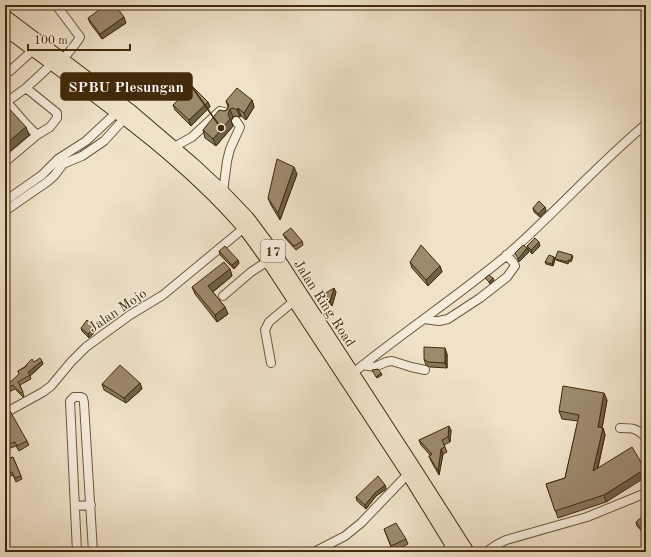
<svg xmlns="http://www.w3.org/2000/svg" width="651" height="557" viewBox="0 0 651 557" font-family="'Old Standard TT',serif">
<rect width="100%" height="100%" fill="#efe2c9"/>
<filter id="stains"><feTurbulence type="fractalNoise" baseFrequency=".005" numOctaves="4"/><feColorMatrix values="0 0 0 0 .2 0 0 0 0 .09 0 0 0 0 .02 0 0 0 .5 -.17"/></filter>
<radialGradient id="worn" r=".72"><stop offset=".6" stop-color="#630" stop-opacity="0"/><stop offset="1" stop-color="#630" stop-opacity=".3"/></radialGradient>
<g fill="none" stroke-linecap="round" stroke-linejoin="round">
<defs>
<path id="minor" d="M 56,5 L 80,37 C 78,42 67,54 63,59
M 10,71 L 33,50
M 7,102 L 26,124 L 37,135
M 5,103 L 26,88 L 52,64
M 174,147 L 192,137 L 220,111 L 224,112
M 5,162 L 37,135 L 50,127 L 57,118 L 57,113 L 26,88
M 223,192 L 227,161 L 230,149 L 240,127 L 236,121
M 5,201 L 42,175 L 58,159 L 86,141 L 116,113
M 5,211 L 47,182 L 54,176 L 63,164 L 82,156 L 104,141 L 124,119
M 223,296 L 251,272 L 268,261
M 424,319 L 439,321 L 448,319 L 480,298 L 507,277 L 515,266 L 513,262 L 506,255
M 271,363 L 265,330 L 269,322 L 294,301
M 363,365 L 375,367 L 386,362 L 392,361 L 411,367 L 425,370
M 353,373 C 403,332 457,297 507,255 C 555,213 597,165 646,124
M 5,413 L 43,392 L 51,386 L 71,362 L 86,347 L 130,315 L 163,295 L 244,228
M 620,428 C 633,428 637,428 646,438
M 75,506 L 91,505
M 77,552 L 70,401 L 74,397 L 81,397 L 83,398 L 84,403 L 93,552
M 314,552 L 345,536 L 361,523 L 408,474
M 446,552 L 451,543
M 486,552 L 496,545 L 506,540 L 587,517 L 646,493"/>
<path id="highway" d="M 5,16 L 131,111 L 193,164 L 223,192 L 248,218 L 280,261 L 415,469 L 468,552
M 5,29 C 86,90 176,150 243,227 C 252,238 260,250 268,261 L 408,474 L 456,552"/>
</defs>
<!-- minor casing -->
<use href="#minor" stroke="#6e583a" stroke-width="10"/>
<!-- highway casing -->
<use href="#highway" stroke="#432a0a" stroke-width="14"/>
<!-- minor -->
<use href="#minor" stroke="#f5ecdc" stroke-width="8"/>
<!-- highway -->
<use href="#highway" stroke="#efe2c9" stroke-width="12"/>
</g>
<!-- wall -->
<path fill="#86775e" stroke="#432a0a" d="M 88,18 L 126,23 L 102,39 L 90,23 Z
M 252,100 L 254,107 L 246,120 L 241,116 L 240,117 L 236,116 L 233,117 L 231,121 L 233,126 L 216,146 L 205,138 L 203,130 L 224,111 L 227,110 L 228,107 L 226,101 Z
M 208,102 L 210,107 L 191,126 L 175,110 L 173,105 Z
M 5,104 L 29,135 L 10,151 L 5,145 Z
M 297,174 L 280,220 L 271,205 L 268,198 Z
M 545,207 L 546,211 L 540,217 L 534,212 L 533,208 Z
M 283,234 L 302,241 L 303,245 L 296,250 L 285,238 Z
M 527,246 L 540,246 L 532,254 L 529,250 Z
M 219,251 L 238,260 L 239,263 L 234,269 L 220,255 Z
M 572,255 L 573,257 L 571,262 L 569,261 L 568,264 L 556,260 L 555,259 Z
M 554,257 L 555,259 L 553,266 L 546,264 L 545,262 Z
M 410,262 L 440,266 L 442,272 L 428,286 L 412,268 Z
M 230,269 L 232,276 L 213,292 L 225,307 L 228,314 L 217,322 L 195,294 L 192,287 Z
M 336,292 L 332,306 L 326,298 L 324,294 Z
M 95,327 L 96,331 L 89,338 L 82,331 L 81,328 Z
M 447,354 L 447,368 L 430,367 L 426,365 L 424,359 Z
M 34,362 L 43,364 L 30,376 L 31,379 L 20,385 L 24,396 L 23,397 L 15,389 L 9,392 L 7,390 L 5,391 L 5,382 L 7,385 L 19,375 L 18,371 L 26,366 L 26,365 Z
M 140,383 L 142,389 L 126,403 L 104,390 L 102,384 Z
M 607,400 L 602,428 L 603,428 L 605,435 L 598,468 L 645,469 L 646,473 L 606,502 L 558,518 L 546,484 L 565,478 L 578,421 L 562,419 L 559,411 Z
M 5,414 L 27,441 L 29,445 L 19,451 L 16,446 L 5,450 L 5,433 L 8,431 L 5,426 Z
M 451,430 L 450,442 L 444,445 L 447,452 L 443,454 L 439,475 L 431,461 L 429,456 L 430,455 L 421,445 L 419,440 Z
M 13,457 L 22,479 L 16,482 L 13,475 L 6,478 L 5,476 L 5,460 Z
M 385,485 L 386,489 L 376,496 L 366,509 L 357,501 L 356,497 Z
M 646,515 L 646,536 L 637,526 L 636,522 Z
M 384,529 L 406,539 L 408,544 L 393,552 Z"/>
<!-- shaded-wall -->
<path fill="#6d614c" stroke="#432a0a" d="M 124,17 L 126,23 L 102,39 L 100,34 Z
M 252,100 L 254,107 L 246,120 L 244,113 Z
M 208,102 L 210,107 L 191,126 L 189,120 Z
M 238,108 L 241,116 L 240,117 L 237,110 Z
M 230,109 L 233,117 L 231,121 L 233,126 L 216,146 L 213,139 Z
M 26,127 L 29,135 L 10,151 L 7,143 Z
M 294,167 L 297,174 L 280,220 L 278,213 Z
M 545,207 L 546,211 L 540,217 L 538,214 Z
M 539,242 L 540,246 L 532,254 L 531,250 Z
M 527,248 L 529,252 L 519,262 L 518,259 Z
M 554,257 L 555,259 L 553,266 L 552,264 Z
M 238,260 L 239,263 L 234,269 L 232,265 Z
M 440,266 L 442,272 L 428,286 L 426,280 Z
M 230,269 L 232,276 L 211,293 L 208,286 Z
M 493,278 L 494,280 L 490,284 L 489,282 Z
M 334,288 L 336,292 L 332,306 L 330,302 Z
M 225,307 L 228,314 L 217,322 L 215,315 Z
M 95,327 L 96,331 L 89,338 L 88,334 Z
M 445,348 L 447,354 L 447,368 L 445,363 Z
M 42,361 L 43,364 L 30,376 L 28,372 Z
M 381,373 L 382,375 L 377,378 L 376,377 Z
M 140,383 L 142,389 L 126,403 L 124,398 Z
M 604,393 L 607,400 L 601,434 L 598,427 Z
M 449,426 L 451,430 L 450,442 L 448,437 Z
M 603,428 L 605,435 L 595,478 L 593,471 Z
M 441,449 L 443,454 L 439,475 L 438,471 Z
M 645,469 L 646,473 L 646,477 L 606,502 L 604,495 Z
M 385,485 L 386,489 L 376,496 L 366,509 L 365,505 L 375,493 Z"/>
<!-- building -->
<path fill="#9c8a6d" stroke="#432a0a" d="M 106,5 L 115,5 L 124,17 L 100,34 L 88,18 Z
M 192,86 L 208,102 L 189,120 L 173,105 Z
M 237,88 L 252,100 L 244,113 L 238,108 L 237,110 L 233,108 L 230,109 L 228,114 L 230,119 L 213,139 L 203,130 L 219,110 L 224,111 L 227,110 L 229,105 L 226,101 Z
M 5,104 L 26,127 L 7,143 L 5,141 Z
M 277,159 L 294,167 L 278,213 L 268,198 Z
M 539,201 L 545,207 L 538,214 L 533,208 Z
M 291,228 L 302,241 L 294,246 L 283,234 Z
M 535,238 L 539,242 L 531,250 L 527,246 Z
M 421,245 L 440,266 L 426,280 L 410,262 Z
M 523,245 L 527,248 L 518,259 L 515,253 Z
M 225,246 L 238,260 L 232,265 L 219,251 Z
M 558,251 L 572,255 L 571,260 L 568,260 L 568,262 L 555,259 Z
M 549,255 L 554,257 L 552,264 L 545,262 Z
M 224,262 L 230,269 L 208,286 L 225,307 L 215,315 L 192,287 Z
M 489,275 L 493,278 L 489,282 L 485,278 Z
M 334,288 L 330,302 L 324,294 Z
M 87,320 L 95,327 L 88,334 L 81,328 Z
M 424,347 L 445,348 L 445,363 L 428,362 L 424,359 Z
M 40,358 L 42,361 L 28,372 L 30,375 L 18,382 L 23,392 L 21,393 L 13,385 L 7,388 L 6,386 L 19,374 L 18,371 L 27,366 L 26,365 L 32,359 L 34,362 Z
M 120,365 L 140,383 L 124,398 L 102,384 Z
M 378,369 L 381,373 L 376,377 L 372,370 Z
M 563,386 L 604,393 L 598,427 L 603,428 L 593,471 L 632,447 L 645,469 L 604,495 L 555,511 L 546,484 L 565,478 L 579,415 L 559,411 Z
M 10,411 L 27,441 L 17,446 L 15,442 L 5,445 L 5,433 L 9,430 L 5,424 L 5,414 Z
M 449,426 L 448,437 L 442,440 L 445,447 L 441,449 L 438,471 L 429,456 L 432,454 L 419,440 Z
M 13,457 L 21,476 L 15,478 L 12,472 L 5,475 L 5,460 Z
M 378,476 L 385,485 L 375,493 L 365,505 L 356,497 Z
M 645,514 L 646,515 L 645,534 L 636,522 Z
M 396,523 L 406,539 L 391,546 L 384,529 Z"/>
<g text-anchor="middle" stroke-width="3" stroke-linejoin="round" paint-order="stroke">
<!-- shield labels -->
<rect fill="#f5ecdc" stroke="#786449" stroke-width="1" x="261" y="240" width="24" height="22" rx="3"/>
<g font-size="13" font-weight="bold" fill="#432a0a">
<text x="273" y="256">17</text>
</g>
<!-- street labels -->
<g font-size="14" fill="#432a0a" stroke="#f5ecdc">
<text transform="translate(325 303) rotate(57)" y="5">Jalan Ring Road</text>
<text transform="translate(117 310) rotate(-34)" y="5">Jalan Mojo</text>
</g>
</g>
<!-- callouts -->
<path fill="none" stroke="#432a0a" stroke-width="1.5" d="M221 128L192 87"/>
<circle fill="#432a0a" stroke="#f5ecdc" stroke-width="1.5" cx="221" cy="128" r="4"/>
<rect fill="#432a0a" stroke="#432a0a" stroke-width="1.5" x="61" y="73" width="131" height="27" rx="4"/>
<g font-size="15" text-anchor="middle" font-weight="bold" fill="#fff">
<text x="126" y="92">SPBU Plesungan</text>
</g>
<!-- margin -->
<rect width="651" height="557" fill="none" stroke="#efe2c9" stroke-width="20"/>
<rect x="6" y="6" width="639" height="545" fill="none" stroke="#432a0a" stroke-width="2"/>
<rect x="10" y="10" width="631" height="537" fill="none" stroke="#432a0a"/>
<!-- scale -->
<path d="M28 44v6h102v-6" fill="none" stroke="#432a0a" stroke-width="2"/>
<text x="34" y="44" font-size="12" fill="#432a0a" stroke="#f5ecdc" stroke-width="3" paint-order="stroke">100 m</text>
<rect width="100%" height="100%" filter="url(#stains)"/>
<rect width="100%" height="100%" fill="url(#worn)"/>
</svg>
